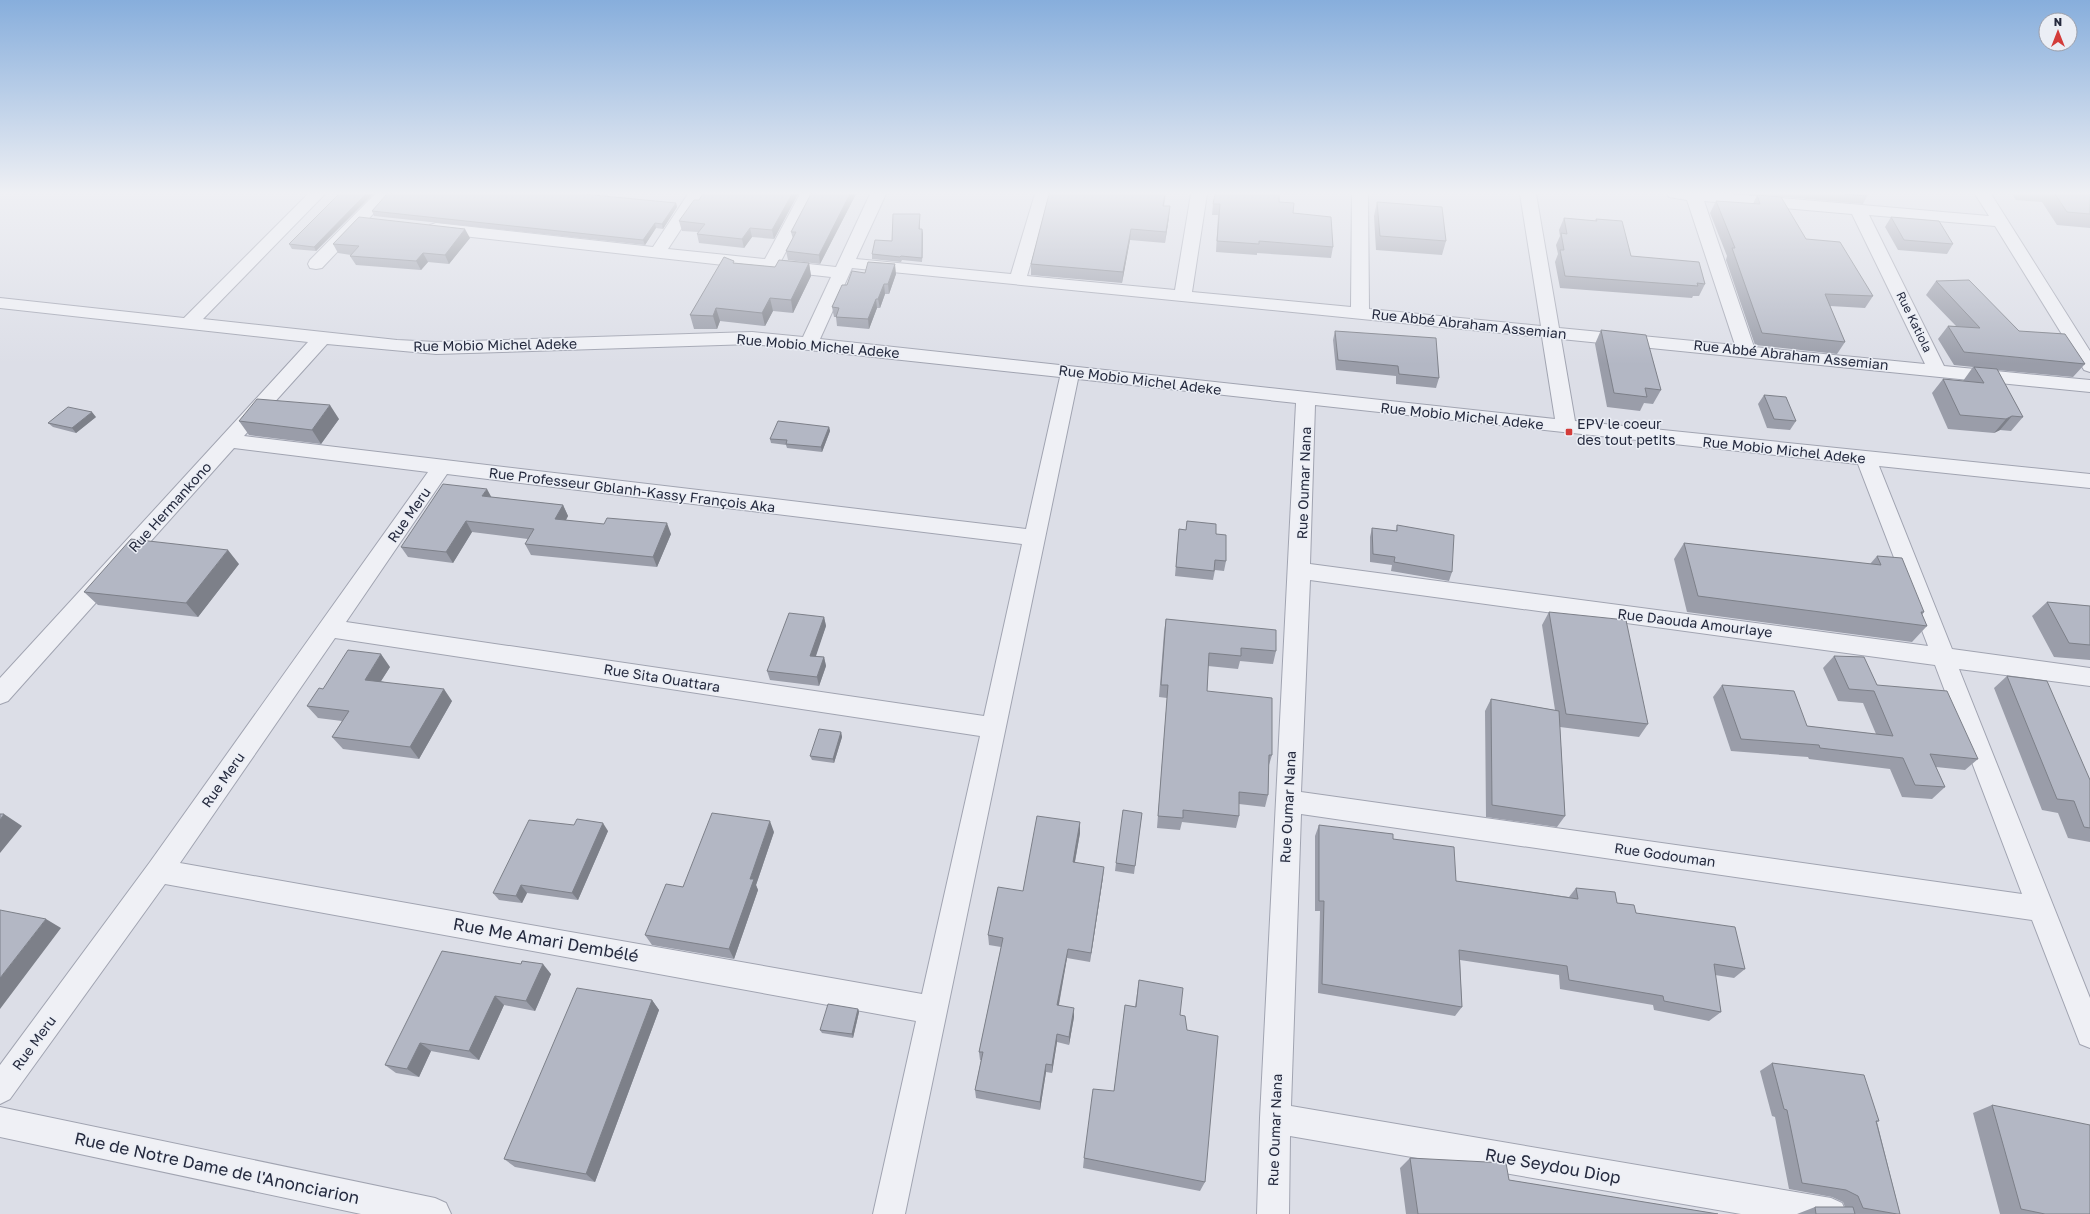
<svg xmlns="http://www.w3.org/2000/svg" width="2090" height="1214" viewBox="0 0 2090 1214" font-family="'Golos Text',sans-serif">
<rect width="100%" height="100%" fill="#dcdee7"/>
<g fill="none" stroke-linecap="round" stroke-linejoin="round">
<defs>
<path id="minor" d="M 308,194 L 325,194 L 203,319 L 397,340 L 436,342 L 752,332 L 803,337 L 831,277 L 436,233 L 430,231 L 428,228 L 430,225 L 436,223 L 653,247 L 688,194 L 704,194 L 668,249 L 765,259 L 800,194 L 816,194 L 781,261 L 836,267 L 870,194 L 886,194 L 856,259 L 1011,274 L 1035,194 L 1051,194 L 1027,276 L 1175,290 L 1191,194 L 1207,194 L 1192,292 L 1351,307 L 1352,194 L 1368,194 L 1369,309 L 1541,326 L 1520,194 L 1536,194 L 1559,328 L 1735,345 L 1687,200 L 1669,197 L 1667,194 L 1733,194 L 1989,216 L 1975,194 L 1991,194 L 2090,351 L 2090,372 L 2084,370 L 1995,226 L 1869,215 L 1944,366 L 2090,380 L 2090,392 L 1561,339 L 1575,421 L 2090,474 L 2090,488 L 1879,466 L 1952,649 L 2090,668 L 2090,686 L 1959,669 L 2090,998 L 2090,1048 L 2080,1044 L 2032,920 L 1301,814 L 1291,1106 L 1831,1198 L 1842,1203 L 1847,1214 L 1741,1214 L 1290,1136 L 1289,1214 L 1257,1214 L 1260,1118 L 1296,403 L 1078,379 L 905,1214 L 873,1214 L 916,1021 L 165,884 L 10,1099 L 0,1104 L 0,1065 L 150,862 L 428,472 L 234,448 L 8,701 L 0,704 L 0,678 L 308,342 L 0,308 L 0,298 L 184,318 ZM 1704,201 L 1852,214 L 1925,364 L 1754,347 ZM 852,268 L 1542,337 L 1555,419 L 820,339 ZM 327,344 L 436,354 L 752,344 L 1060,377 L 1026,529 L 244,436 ZM 1315,405 L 1858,464 L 1928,646 L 1310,564 ZM 447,474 L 1022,544 L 984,716 L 346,622 ZM 1310,580 L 1935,665 L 2022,894 L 1301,792 ZM 335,638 L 980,736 L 922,994 L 180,863 Z
M 375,194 L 392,194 L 322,268 L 316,269 L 310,268 L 308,264 L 310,260 Z
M 0,1107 L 435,1198 L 446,1203 L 451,1214 L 361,1214 L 0,1137 Z"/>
</defs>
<!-- minor casing -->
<use href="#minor" stroke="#a1a4b1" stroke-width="2"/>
<!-- minor -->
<use href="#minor" fill="#eff0f5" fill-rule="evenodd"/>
</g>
<!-- wall -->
<path fill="#9a9da9" d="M 339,194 L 373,194 L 316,251 L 292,249 L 289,244 Z
M 798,194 L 774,239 L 752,237 L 744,248 L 699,243 L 697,234 L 698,232 L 682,231 L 679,221 L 699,200 Z
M 811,194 L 856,194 L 820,264 L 788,260 L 786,251 L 793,239 L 791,232 Z
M 1049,194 L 1166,194 L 1164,206 L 1169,217 L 1165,243 L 1130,240 L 1122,283 L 1031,275 L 1031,264 Z
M 1753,194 L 1867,194 L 1867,196 L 1863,204 Z
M 2012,194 L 2090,194 L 2090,228 L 2057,225 L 2042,202 L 2016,200 Z
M 1757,195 L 1806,239 L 1873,296 L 1865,308 L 1830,306 L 1845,342 L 1837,354 L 1755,345 L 1726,260 L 1727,256 L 1710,213 L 1716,201 L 1753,204 Z
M 1279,202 L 1333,247 L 1331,258 L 1257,253 L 1257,255 L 1216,252 L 1218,215 L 1212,215 L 1213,204 Z
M 1377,202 L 1446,241 L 1442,255 L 1376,250 L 1374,216 Z
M 676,203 L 677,207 L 663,229 L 656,228 L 645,245 L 374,216 L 372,211 Z
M 1891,217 L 1953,244 L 1947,254 L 1898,250 L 1885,227 Z
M 1564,218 L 1595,221 L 1596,219 L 1631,256 L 1705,284 L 1699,296 L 1693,296 L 1692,298 L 1560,288 L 1555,262 L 1558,254 L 1556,245 L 1560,236 L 1559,230 Z
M 920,219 L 920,229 L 922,229 L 923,234 L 922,262 L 902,260 L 901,262 L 872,259 L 872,254 L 892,241 Z
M 470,238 L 449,264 L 428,262 L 421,270 L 356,265 L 350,256 L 351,255 L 338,253 L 333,244 Z
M 734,263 L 775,267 L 809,263 L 811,276 L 793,313 L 773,311 L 765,326 L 720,321 L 717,329 L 694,329 L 690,315 Z
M 865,273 L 896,274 L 889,294 L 885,294 L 880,308 L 877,308 L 869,329 L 837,326 L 836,317 L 834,317 L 832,307 L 847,285 Z
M 1936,281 L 2019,331 L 2085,364 L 2073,377 L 1997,370 L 2023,417 L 2011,431 L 2000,430 L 1994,433 L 1948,429 L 1932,393 L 1943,379 L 1963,381 L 1973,367 L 1954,365 L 1938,339 L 1948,326 L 1956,326 L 1926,295 Z
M 1601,330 L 1661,390 L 1653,404 L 1644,403 L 1640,411 L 1607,407 L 1595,344 Z
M 1335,331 L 1439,378 L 1436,388 L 1396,384 L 1396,376 L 1336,370 L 1333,340 Z
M 1764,395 L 1796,421 L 1790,430 L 1767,428 L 1758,404 Z
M 96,417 L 76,433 L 53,427 L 48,423 Z
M 339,419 L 321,444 L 249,435 L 239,421 Z
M 829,427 L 830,431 L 822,452 L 787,448 L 786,445 L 771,443 L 770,439 Z
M 491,497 L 563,505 L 568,516 L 566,520 L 671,534 L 657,567 L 531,555 L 525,544 L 528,539 L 472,532 L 453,563 L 408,557 L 401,547 Z
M 1187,521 L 1216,534 L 1226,561 L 1224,571 L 1215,570 L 1213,580 L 1175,576 L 1179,529 L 1186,530 Z
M 1397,525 L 1452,572 L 1449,581 L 1391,571 L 1392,565 L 1370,562 L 1370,537 L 1372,528 L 1396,531 Z
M 1684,543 L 1870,564 L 1877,556 L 1924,612 L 1922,615 L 1927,626 L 1912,642 L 1687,612 L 1674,559 Z
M 239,564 L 198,617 L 98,605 L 84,592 Z
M 2047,602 L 2090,606 L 2090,660 L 2054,657 L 2032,616 Z
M 1549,612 L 1648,724 L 1639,737 L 1560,727 L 1565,816 L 1557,827 L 1486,817 L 1485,711 L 1491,699 L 1555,710 L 1542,625 Z
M 824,617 L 826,626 L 815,656 L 824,657 L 826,666 L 819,686 L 770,680 L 767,671 Z
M 1166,619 L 1276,651 L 1273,664 L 1240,661 L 1238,669 L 1208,666 L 1207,691 L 1272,755 L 1269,765 L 1268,795 L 1265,807 L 1239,804 L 1239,816 L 1236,828 L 1182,822 L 1180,830 L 1157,828 L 1167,698 L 1159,697 L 1164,632 Z
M 1834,656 L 1877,685 L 1978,759 L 1965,770 L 1936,767 L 1945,787 L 1932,799 L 1902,797 L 1890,769 L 1809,759 L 1808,757 L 1731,751 L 1713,697 L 1722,685 L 1807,726 L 1876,734 L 1863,703 L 1838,701 L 1823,668 Z
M 390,667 L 381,681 L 452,701 L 419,759 L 343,749 L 332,737 L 342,721 L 318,718 L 307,706 L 323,689 Z
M 2007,676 L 2090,780 L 2090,842 L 2068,838 L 2058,813 L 2042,810 L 1994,688 Z
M 841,732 L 842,737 L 834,763 L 812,760 L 810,756 Z
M 1142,813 L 1134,874 L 1115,871 L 1116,863 Z
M 1080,822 L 1080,833 L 1075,862 L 1103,877 L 1090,962 L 1067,958 L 1059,1005 L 1074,1017 L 1069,1045 L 1057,1042 L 1052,1073 L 1046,1072 L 1040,1110 L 976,1098 L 975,1090 L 981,1060 L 980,1060 L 979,1052 L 1001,947 L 989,945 L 988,935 L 1023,891 Z
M 574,825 L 608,831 L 578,900 L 527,893 L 522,903 L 499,900 L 493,893 Z
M 1319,825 L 1393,839 L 1456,881 L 1569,897 L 1576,888 L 1617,903 L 1745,969 L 1734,978 L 1715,975 L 1721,1012 L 1709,1021 L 1654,1010 L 1653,1005 L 1560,989 L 1559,975 L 1460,960 L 1462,1007 L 1455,1016 L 1318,993 L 1320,911 L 1315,911 L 1315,836 Z
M 774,832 L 756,885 L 758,890 L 734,959 L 652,945 L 645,935 L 683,887 Z
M 521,964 L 551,974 L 535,1011 L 504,1005 L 479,1060 L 431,1051 L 419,1077 L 396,1073 L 385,1065 Z
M 1139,980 L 1180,1015 L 1187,1030 L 1205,1182 L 1200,1191 L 1083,1168 L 1084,1158 L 1114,1091 L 1125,1005 L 1135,1007 Z
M 652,1000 L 659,1010 L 595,1182 L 515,1167 L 504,1159 Z
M 858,1009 L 859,1012 L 853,1038 L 822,1033 L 820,1030 Z
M 1772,1063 L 1879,1121 L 1877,1122 L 1900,1214 L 1797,1214 L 1815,1207 L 1845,1207 L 1843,1202 L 1832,1197 L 1789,1189 L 1775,1117 L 1772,1116 L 1760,1071 Z
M 1992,1105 L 2090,1214 L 2000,1214 L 1973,1113 Z
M 1410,1158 L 1509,1180 L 1718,1214 L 1406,1214 L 1400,1168 Z"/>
<!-- shaded-wall -->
<path fill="#7d8089" d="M 366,194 L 373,194 L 316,251 L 314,247 Z
M 792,194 L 798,194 L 774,239 L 772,230 Z
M 850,194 L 856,194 L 820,264 L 819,255 Z
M 676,203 L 677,207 L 663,229 L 662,224 Z
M 1170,206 L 1169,217 L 1165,243 L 1166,232 Z
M 655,223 L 656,228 L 645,245 L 643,240 Z
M 750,228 L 752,237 L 744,248 L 742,239 Z
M 465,229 L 470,238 L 449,264 L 445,255 Z
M 922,229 L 923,234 L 922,262 Z
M 1131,229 L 1130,240 L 1122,283 L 1123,272 Z
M 423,253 L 428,262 L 421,270 L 416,261 Z
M 809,263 L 811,276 L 793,313 L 791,300 Z
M 895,264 L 896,274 L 889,294 L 888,284 Z
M 884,284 L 885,294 L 880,308 L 878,299 Z
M 770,298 L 773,311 L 765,326 L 762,313 Z
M 876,299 L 877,308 L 869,329 L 868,319 Z
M 716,308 L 720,321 L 717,329 L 713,316 Z
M 330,405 L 339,419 L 321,444 L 312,430 Z
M 92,412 L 96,417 L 76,433 L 72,428 Z
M 2012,416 L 2000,430 L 1994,433 L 2006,419 Z
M 829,427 L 830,431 L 822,452 L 821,447 Z
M 487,489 L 493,500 L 482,496 Z
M 563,505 L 568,516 L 561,529 L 555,519 Z
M 466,521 L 472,532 L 453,563 L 446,552 Z
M 667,523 L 671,534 L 657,567 L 653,557 Z
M 228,550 L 239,564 L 198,617 L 186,603 Z
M 824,617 L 826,626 L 813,665 L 810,656 Z
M 381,654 L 390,667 L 374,692 L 365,680 Z
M 824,657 L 826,666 L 819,686 L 817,677 Z
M 444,689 L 452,701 L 419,759 L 410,747 Z
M 841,732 L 842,737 L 834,763 L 833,759 Z
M 4,814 L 22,826 L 0,853 L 0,820 Z
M 770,821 L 774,832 L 756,885 L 758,890 L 734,959 L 729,949 L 750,879 Z
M 1080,822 L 1080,833 L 1073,872 L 1073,862 Z
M 603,823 L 608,831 L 578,900 L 572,893 Z
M 1104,867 L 1103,877 L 1090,962 L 1091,953 Z
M 521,885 L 527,893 L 522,903 L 516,896 Z
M 46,919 L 61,928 L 0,1009 L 0,978 Z
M 1068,949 L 1067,958 L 1057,1014 L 1057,1005 Z
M 543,964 L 551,974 L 535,1011 L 526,1001 Z
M 495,996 L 504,1005 L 479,1060 L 469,1051 Z
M 652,1000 L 659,1010 L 595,1182 L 586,1174 Z
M 1074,1008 L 1074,1017 L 1069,1045 L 1069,1037 Z
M 858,1009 L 859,1012 L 853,1038 L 852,1034 Z
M 1057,1034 L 1057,1042 L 1052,1073 L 1052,1065 Z
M 420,1043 L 431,1051 L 419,1077 L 407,1069 Z
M 1046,1064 L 1046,1072 L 1040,1110 L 1040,1102 Z"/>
<!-- building -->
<path fill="#b3b7c4" stroke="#7d8089" d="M 339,194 L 366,194 L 314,247 L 289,244 Z
M 387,194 L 583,194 L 676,203 L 662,224 L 655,223 L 643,240 L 372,211 Z
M 703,194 L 792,194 L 772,230 L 750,228 L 742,239 L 697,234 L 705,224 L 679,221 L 694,200 L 699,200 Z
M 811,194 L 850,194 L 819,255 L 786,251 L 796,232 L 791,232 Z
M 1049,194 L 1165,194 L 1163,206 L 1170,206 L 1166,232 L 1131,229 L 1123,272 L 1031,264 Z
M 1215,194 L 1279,194 L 1279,202 L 1294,203 L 1293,213 L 1331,217 L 1333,247 L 1259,241 L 1259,244 L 1217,241 L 1220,204 L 1213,204 Z
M 1845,194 L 1867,194 L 1867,196 Z
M 2055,194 L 2090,194 L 2090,214 L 2067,212 Z
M 1757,195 L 1781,197 L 1806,239 L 1840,242 L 1873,296 L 1825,294 L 1845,342 L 1762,333 L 1732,248 L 1735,248 L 1716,201 L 1760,204 Z
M 1377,202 L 1442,207 L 1446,241 L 1380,236 Z
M 893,214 L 920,214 L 919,229 L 922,229 L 922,258 L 901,256 L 900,257 L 872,254 L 875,240 L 892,241 Z
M 359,217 L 465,229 L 445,255 L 423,253 L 416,261 L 350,256 L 359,246 L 333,244 Z
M 1891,217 L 1939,221 L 1953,244 L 1904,240 Z
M 1564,218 L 1597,221 L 1596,219 L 1622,221 L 1631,256 L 1699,262 L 1705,284 L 1697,283 L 1698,286 L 1565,276 L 1560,250 L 1564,250 L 1561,233 L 1567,234 Z
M 724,257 L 734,261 L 733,263 L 775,267 L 779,260 L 809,263 L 791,300 L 770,298 L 762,313 L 716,308 L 713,316 L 690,315 Z
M 868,262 L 895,264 L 888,284 L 884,284 L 878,299 L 876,299 L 868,319 L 836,317 L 839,308 L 832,307 L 842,285 L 847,285 L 852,271 L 865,273 Z
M 1969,280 L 2019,331 L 2065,334 L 2085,364 L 1964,352 L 1948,326 L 1980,328 L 1936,281 Z
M 1601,330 L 1646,335 L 1661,390 L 1645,388 L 1647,397 L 1614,393 Z
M 1335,331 L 1436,338 L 1439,378 L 1399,374 L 1398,366 L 1338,360 Z
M 1974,367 L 1997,369 L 2023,417 L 2012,416 L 2006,419 L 1960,415 L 1943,379 L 1984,383 Z
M 1764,395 L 1786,397 L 1796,421 L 1774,419 Z
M 257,399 L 330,405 L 312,430 L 239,421 Z
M 68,407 L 92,412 L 72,428 L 48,423 Z
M 778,421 L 829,427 L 821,447 L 786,444 L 787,440 L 770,439 Z
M 443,484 L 487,489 L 482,496 L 563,505 L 555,519 L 604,524 L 607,518 L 667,523 L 653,557 L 525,544 L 534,529 L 466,521 L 446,552 L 401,547 Z
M 1187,521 L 1216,524 L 1216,534 L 1226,535 L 1226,561 L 1215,560 L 1214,571 L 1176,567 L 1179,529 L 1186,530 Z
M 1397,525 L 1454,535 L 1452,572 L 1394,562 L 1395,557 L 1373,554 L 1372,528 L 1397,531 Z
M 131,539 L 228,550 L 186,603 L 84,592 Z
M 1684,543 L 1881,565 L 1877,556 L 1902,558 L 1924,612 L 1921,612 L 1927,626 L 1698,596 Z
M 2047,602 L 2090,606 L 2090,645 L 2069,643 Z
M 1549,612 L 1626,620 L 1648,724 L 1566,714 Z
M 789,613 L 824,617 L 810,656 L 824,657 L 817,677 L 767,671 Z
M 1166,619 L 1276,630 L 1276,651 L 1241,648 L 1241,656 L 1209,653 L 1207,691 L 1272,698 L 1272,755 L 1269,755 L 1268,795 L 1239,792 L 1239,816 L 1183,810 L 1183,818 L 1158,816 L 1168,685 L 1161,685 Z
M 348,650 L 381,654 L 365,680 L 444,689 L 410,747 L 332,737 L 349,711 L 307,706 L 319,688 L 323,689 Z
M 1834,656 L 1864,657 L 1877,685 L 1947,691 L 1978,759 L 1930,754 L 1945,787 L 1915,785 L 1903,758 L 1820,748 L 1819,745 L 1741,739 L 1722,685 L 1794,691 L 1807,726 L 1893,736 L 1874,691 L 1849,689 Z
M 2007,676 L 2047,681 L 2090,780 L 2090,828 L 2084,827 L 2074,801 L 2057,799 Z
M 1491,699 L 1559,711 L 1565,816 L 1492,805 Z
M 819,729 L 841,732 L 833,759 L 810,756 Z
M 1123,810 L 1142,813 L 1135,866 L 1116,863 Z
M 712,813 L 770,821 L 750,879 L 754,879 L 729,949 L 645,935 L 666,884 L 683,887 Z
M 0,814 L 4,814 L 0,820 Z
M 1037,816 L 1080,822 L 1073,862 L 1104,867 L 1091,953 L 1068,949 L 1057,1005 L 1074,1008 L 1069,1037 L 1057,1034 L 1052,1065 L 1046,1064 L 1040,1102 L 975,1090 L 983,1052 L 979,1052 L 1003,938 L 988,935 L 998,887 L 1023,891 Z
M 577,819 L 603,823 L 572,893 L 521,885 L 516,896 L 493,893 L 529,820 L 574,825 Z
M 1319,825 L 1393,834 L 1393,839 L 1454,847 L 1456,881 L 1578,899 L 1576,888 L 1615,892 L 1617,903 L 1634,905 L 1636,913 L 1735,927 L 1745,969 L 1714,964 L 1721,1012 L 1664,1001 L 1663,996 L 1569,980 L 1567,966 L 1459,950 L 1462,1007 L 1322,984 L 1324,901 L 1319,901 Z
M 0,910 L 46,919 L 0,978 Z
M 442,951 L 521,964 L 522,961 L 543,964 L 526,1001 L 495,996 L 469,1051 L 420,1043 L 407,1069 L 385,1065 Z
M 1139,980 L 1183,988 L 1180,1015 L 1185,1016 L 1187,1030 L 1218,1036 L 1205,1182 L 1084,1158 L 1093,1089 L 1114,1091 L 1125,1005 L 1136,1007 Z
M 577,988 L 652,1000 L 586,1174 L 504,1159 Z
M 828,1004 L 858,1009 L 852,1034 L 820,1030 Z
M 1772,1063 L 1864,1075 L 1879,1121 L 1876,1121 L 1900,1214 L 1897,1214 L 1863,1208 L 1858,1196 L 1846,1190 L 1802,1183 L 1787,1110 L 1784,1109 Z
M 1992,1105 L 2090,1125 L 2090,1214 L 2045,1214 L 2021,1209 Z
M 1410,1158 L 1506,1163 L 1509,1180 L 1718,1214 L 1418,1214 Z
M 1815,1207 L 1853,1207 L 1855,1214 L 1816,1214 Z"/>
<!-- sky -->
<linearGradient id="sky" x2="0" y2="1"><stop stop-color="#87aedc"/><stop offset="0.53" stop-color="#eff0f4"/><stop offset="1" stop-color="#eff0f4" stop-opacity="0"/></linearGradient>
<rect width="2090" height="364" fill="url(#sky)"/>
<!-- markers -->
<rect fill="#d33c3a" stroke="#ebeef5" stroke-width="1.5" x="1565" y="428" width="8" height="8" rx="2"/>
<g text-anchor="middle" stroke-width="3" stroke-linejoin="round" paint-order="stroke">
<!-- far-street labels -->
<g font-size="12" fill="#252a3e" stroke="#ebeef5">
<text transform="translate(1914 322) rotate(64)" y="4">Rue Katiola</text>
</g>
<!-- street labels -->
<g font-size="14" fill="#252a3e" stroke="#ebeef5">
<text transform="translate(1469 324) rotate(6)" y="5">Rue Abbé Abraham Assemian</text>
<text transform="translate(495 345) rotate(-1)" y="5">Rue Mobio Michel Adeke</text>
<text transform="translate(818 346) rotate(5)" y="5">Rue Mobio Michel Adeke</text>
<text transform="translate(1791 355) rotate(6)" y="5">Rue Abbé Abraham Assemian</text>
<text transform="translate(1140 380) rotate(7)" y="5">Rue Mobio Michel Adeke</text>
<text transform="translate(1462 416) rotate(6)" y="5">Rue Mobio Michel Adeke</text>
<text transform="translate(1784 450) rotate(6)" y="5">Rue Mobio Michel Adeke</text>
<text transform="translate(1304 483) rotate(-88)" y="5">Rue Oumar Nana</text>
<text transform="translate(632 490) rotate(7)" y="5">Rue Professeur Gblanh-Kassy François Aka</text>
<text transform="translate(170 507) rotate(-48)" y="5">Rue Hermankono</text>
<text transform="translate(409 515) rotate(-55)" y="5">Rue Meru</text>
<text transform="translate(1695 623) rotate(7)" y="5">Rue Daouda Amourlaye</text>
<text transform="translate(662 678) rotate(9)" y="5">Rue Sita Ouattara</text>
<text transform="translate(223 780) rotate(-55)" y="5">Rue Meru</text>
<text transform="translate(1288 807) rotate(-87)" y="5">Rue Oumar Nana</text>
<text transform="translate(1665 855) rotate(8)" y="5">Rue Godouman</text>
<text transform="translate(34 1043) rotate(-54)" y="5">Rue Meru</text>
<text transform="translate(1275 1130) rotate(-88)" y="5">Rue Oumar Nana</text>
</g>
<!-- poi labels -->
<g font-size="14" fill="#252a3e" stroke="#ebeef5" text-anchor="start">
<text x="1577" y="429">EPV le coeur<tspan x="1577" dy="16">des tout petits</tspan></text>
</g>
<!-- near-street labels -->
<g font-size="17" fill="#252a3e" stroke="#ebeef5">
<text transform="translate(546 940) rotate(10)" y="6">Rue Me Amari Dembélé</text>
<text transform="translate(1553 1166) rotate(10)" y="6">Rue Seydou Diop</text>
<text transform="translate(217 1168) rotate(12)" y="6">Rue de Notre Dame de l'Anonciarion</text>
</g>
</g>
<!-- north arrow -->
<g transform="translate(2058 32)"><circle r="19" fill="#ebeef5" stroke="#9ca0ac"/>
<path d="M0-3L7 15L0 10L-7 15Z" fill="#d33c3a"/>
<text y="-6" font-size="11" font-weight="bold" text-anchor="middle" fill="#252a3e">N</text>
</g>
</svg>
